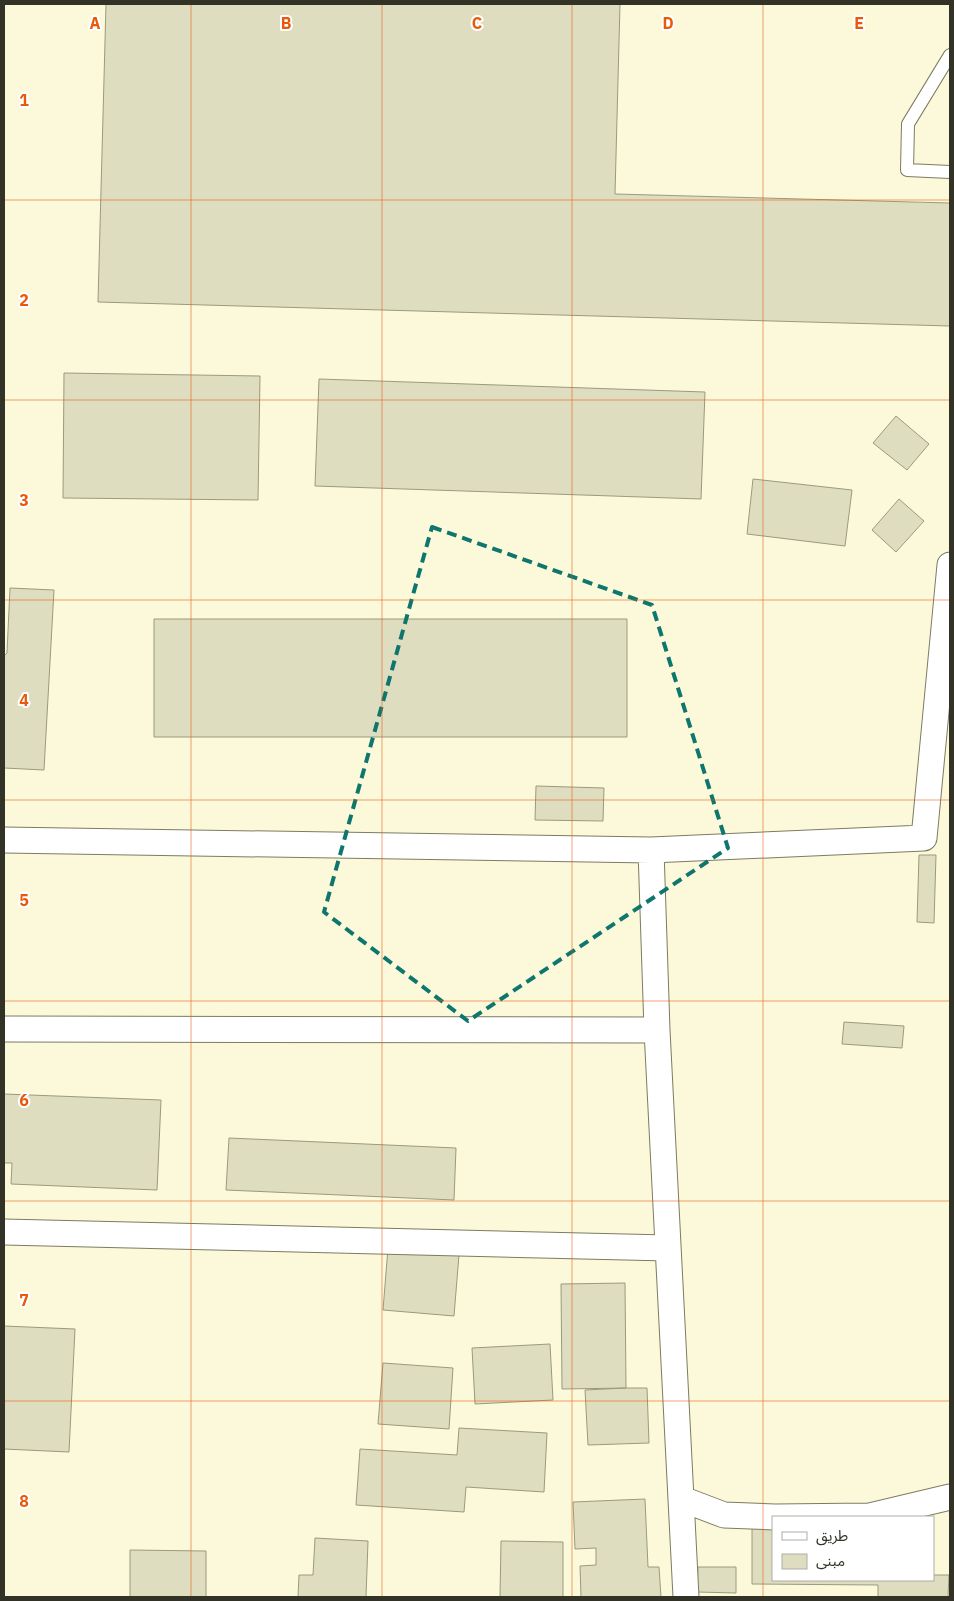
<svg xmlns="http://www.w3.org/2000/svg" width="954" height="1601" viewBox="0 0 954 1601" font-family="'IBM Plex Sans','Noto Sans Arabic',sans-serif">
<rect width="100%" height="100%" fill="#fbf9da"/>
<!-- building -->
<path fill="#dfddbf" stroke="#9b9a7d" d="M 106,4 L 620,4 L 615,194 L 950,203 L 950,326 L 98,302 Z
M 64,373 L 260,376 L 258,500 L 63,498 Z
M 319,379 L 705,392 L 701,499 L 315,486 Z
M 896,416 L 929,444 L 907,470 L 873,443 Z
M 753,479 L 852,490 L 845,546 L 747,534 Z
M 899,499 L 924,521 L 896,552 L 872,530 Z
M 10,588 L 54,590 L 44,770 L 4,768 L 4,656 L 7,653 Z
M 154,619 L 627,619 L 627,737 L 154,737 Z
M 536,786 L 604,788 L 603,821 L 535,820 Z
M 919,855 L 936,855 L 934,923 L 917,922 Z
M 844,1022 L 904,1026 L 902,1048 L 842,1044 Z
M 4,1094 L 161,1100 L 157,1190 L 11,1184 L 12,1163 L 4,1163 Z
M 229,1138 L 456,1148 L 454,1200 L 226,1190 Z
M 388,1248 L 459,1255 L 454,1316 L 383,1310 Z
M 625,1283 L 626,1388 L 562,1389 L 561,1284 Z
M 4,1326 L 75,1329 L 69,1452 L 4,1449 Z
M 550,1344 L 553,1400 L 475,1404 L 472,1348 Z
M 383,1363 L 453,1368 L 449,1429 L 378,1424 Z
M 626,1388 L 647,1388 L 649,1443 L 588,1445 L 585,1390 Z
M 459,1428 L 547,1433 L 544,1492 L 466,1487 L 464,1512 L 356,1505 L 360,1449 L 457,1455 Z
M 645,1499 L 648,1567 L 659,1567 L 661,1597 L 581,1597 L 580,1566 L 596,1565 L 596,1548 L 575,1549 L 573,1502 Z
M 752,1523 L 773,1523 L 773,1580 L 933,1580 L 933,1575 L 949,1575 L 948,1597 L 878,1597 L 878,1585 L 752,1584 Z
M 315,1538 L 368,1541 L 366,1597 L 298,1597 L 299,1575 L 313,1575 Z
M 501,1541 L 563,1542 L 563,1597 L 500,1597 Z
M 130,1550 L 206,1551 L 206,1597 L 130,1597 Z
M 698,1567 L 736,1567 L 736,1593 L 697,1592 Z"/>
<g fill="none" stroke-linecap="round" stroke-linejoin="round">
<defs>
<path id="lane" d="M 950,55 L 908,124 L 907,170 L 950,172"/>
<path id="street" d="M 4,840 L 651,850 L 924,838 L 950,565
M 651,850 L 657,1030 L 686,1597
M 4,1029 L 657,1030
M 4,1232 L 668,1248
M 682,1499 L 724,1515 L 775,1517 L 870,1516 L 950,1497"/>
</defs>
<!-- lane casing -->
<use href="#lane" stroke="#7d7b60" stroke-width="14"/>
<!-- street casing -->
<use href="#street" stroke="#7d7b60" stroke-width="27"/>
<!-- lane -->
<use href="#lane" stroke="#fff" stroke-width="12"/>
<!-- street -->
<use href="#street" stroke="#fff" stroke-width="25"/>
</g>
<!-- marked area -->
<path fill="none" stroke="#0f766e" stroke-width="4" stroke-dasharray="10 6" stroke-linejoin="round" d="M 432,527 L 652,605 L 728,848 L 468,1021 L 324,912 Z"/>
<!-- grid -->
<path fill="none" stroke="#e8590c" stroke-width="1" stroke-opacity="0.55" d="M 191,4 L 191,1597M 382,4 L 382,1597M 572,4 L 572,1597M 763,4 L 763,1597M 4,200 L 950,200M 4,400 L 950,400M 4,600 L 950,600M 4,800 L 950,800M 4,1001 L 950,1001M 4,1201 L 950,1201M 4,1401 L 950,1401"/>
<g font-size="16" text-anchor="middle" font-weight="bold" fill="#e8590c" stroke="#fff" stroke-width="4" stroke-linejoin="round" paint-order="stroke">
<text x="95" y="29">A</text>
<text x="286" y="29">B</text>
<text x="477" y="29">C</text>
<text x="668" y="29">D</text>
<text x="859" y="29">E</text>
<text x="24" y="106">1</text>
<text x="24" y="306">2</text>
<text x="24" y="506">3</text>
<text x="24" y="706">4</text>
<text x="24" y="906">5</text>
<text x="24" y="1106">6</text>
<text x="24" y="1306">7</text>
<text x="24" y="1507">8</text>
</g>
<!-- border -->
<rect width="954" height="1601" fill="none" stroke="#323226" stroke-width="10"/>
<!-- legend -->
<rect x="772" y="1516" width="162" height="65" fill="#ffffff" stroke="#adada8"/>
<rect x="782" y="1532" width="25" height="8" fill="#ffffff" stroke="#adada8"/>
<text x="816" y="1541" font-size="15" fill="#323226">طريق</text>
<rect x="782" y="1554" width="25" height="15" fill="#dfddbf" stroke="#adada8"/>
<text x="816" y="1566" font-size="15" fill="#323226">مبنى</text>
</svg>
